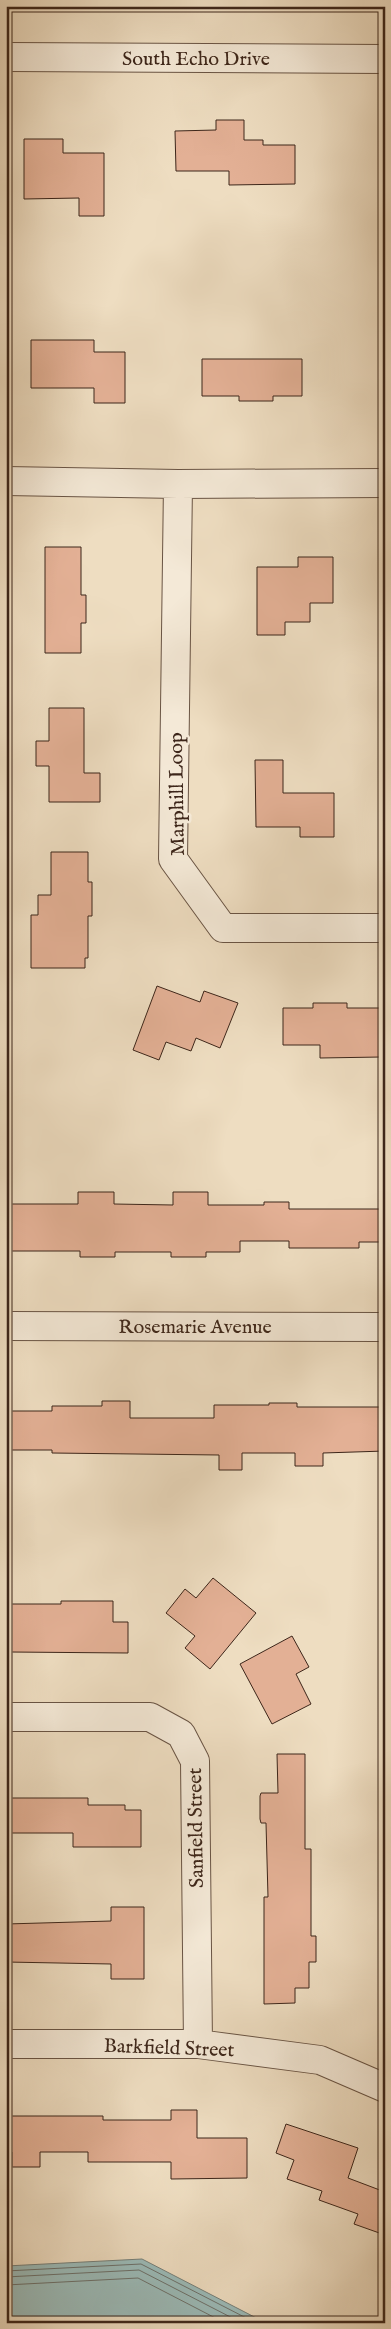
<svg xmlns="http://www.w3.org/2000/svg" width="391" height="2329" viewBox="0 0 391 2329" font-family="'IM FELL English',serif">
<rect width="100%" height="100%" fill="#eeddc1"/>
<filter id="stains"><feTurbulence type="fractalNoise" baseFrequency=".004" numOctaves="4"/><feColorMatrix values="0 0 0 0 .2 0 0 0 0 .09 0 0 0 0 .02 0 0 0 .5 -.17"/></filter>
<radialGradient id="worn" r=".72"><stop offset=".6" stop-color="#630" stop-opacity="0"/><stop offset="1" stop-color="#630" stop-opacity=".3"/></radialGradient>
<!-- water -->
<path fill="#9bbbb9" stroke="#757f79" d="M 142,2259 L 266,2323 L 6,2323 L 6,2266 Z"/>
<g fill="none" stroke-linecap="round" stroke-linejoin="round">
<!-- shore -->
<path stroke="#6c706a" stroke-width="1" d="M 6,2271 L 141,2264 L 256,2323
M 6,2277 L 139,2270 L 242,2323
M 6,2285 L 138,2278 L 225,2323"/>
</g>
<!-- building -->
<path fill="#e3b095" stroke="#3d261a" d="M 216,120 L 244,120 L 244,140 L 263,140 L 263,145 L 295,145 L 295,184 L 229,185 L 229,171 L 176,171 L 175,131 L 216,130 Z
M 24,139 L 63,139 L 63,153 L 104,153 L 104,216 L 79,216 L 79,198 L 24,199 Z
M 31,340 L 94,340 L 94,352 L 125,352 L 125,403 L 94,403 L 94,388 L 31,388 Z
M 202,359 L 302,359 L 302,396 L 273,396 L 273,401 L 239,401 L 239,396 L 202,396 Z
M 45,547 L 81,547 L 81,595 L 86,595 L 86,623 L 81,623 L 81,653 L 45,653 Z
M 298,557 L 333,557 L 333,603 L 310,603 L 310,622 L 285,622 L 285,635 L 257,635 L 257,567 L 298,567 Z
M 49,708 L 84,708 L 84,773 L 100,773 L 100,802 L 49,802 L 49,766 L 36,766 L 36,741 L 49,741 Z
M 255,760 L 283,760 L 283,793 L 334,793 L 334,837 L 300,837 L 300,827 L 256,827 Z
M 51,852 L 88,852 L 88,882 L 92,882 L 92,916 L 88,916 L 88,958 L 85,958 L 85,968 L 31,968 L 31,915 L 38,915 L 38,895 L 51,895 Z
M 157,986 L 200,1002 L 204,991 L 238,1003 L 220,1048 L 196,1038 L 191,1051 L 166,1042 L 159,1060 L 133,1050 Z
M 313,1003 L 347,1003 L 347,1008 L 381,1008 L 381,1057 L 320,1058 L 320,1045 L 283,1045 L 283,1008 L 313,1008 Z
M 78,1192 L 114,1192 L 114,1204 L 173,1205 L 173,1192 L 208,1192 L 208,1205 L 264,1205 L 264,1202 L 289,1202 L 289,1209 L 385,1209 L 385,1242 L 359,1242 L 359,1248 L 289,1248 L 289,1241 L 240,1241 L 240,1252 L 206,1252 L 206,1257 L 171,1257 L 171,1252 L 115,1252 L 115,1257 L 80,1257 L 80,1251 L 6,1251 L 6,1204 L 78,1204 Z
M 102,1401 L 130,1401 L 130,1418 L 214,1418 L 214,1405 L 269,1405 L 269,1403 L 297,1403 L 297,1407 L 385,1407 L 385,1451 L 323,1453 L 323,1466 L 295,1466 L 295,1453 L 242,1453 L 242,1470 L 219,1470 L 219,1455 L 52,1453 L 52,1450 L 6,1450 L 6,1411 L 52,1411 L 52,1406 L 102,1406 Z
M 213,1578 L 256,1613 L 210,1669 L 185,1648 L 195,1636 L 166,1613 L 185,1589 L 196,1598 Z
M 61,1601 L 113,1601 L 113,1622 L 128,1622 L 128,1653 L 11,1652 L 11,1637 L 6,1637 L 6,1604 L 61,1604 Z
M 292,1636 L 309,1667 L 296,1674 L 311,1704 L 272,1724 L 240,1664 Z
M 277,1754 L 305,1754 L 305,1849 L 311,1849 L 311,1936 L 316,1936 L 316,1962 L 309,1962 L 309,1988 L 295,1988 L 295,2003 L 264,2004 L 264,1897 L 268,1897 L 266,1823 L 261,1823 L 260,1819 L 260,1796 L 261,1793 L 278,1793 Z
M 6,1798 L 88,1798 L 88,1805 L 125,1805 L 125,1810 L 141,1810 L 141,1847 L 73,1847 L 73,1833 L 6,1833 Z
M 111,1907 L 144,1907 L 144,1979 L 111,1979 L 111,1964 L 6,1962 L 6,1924 L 111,1921 Z
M 171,2110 L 197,2110 L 197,2138 L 247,2138 L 247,2178 L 171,2179 L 171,2162 L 88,2162 L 88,2152 L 40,2152 L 40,2167 L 12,2167 L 12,2152 L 6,2152 L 6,2116 L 103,2116 L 103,2120 L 171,2120 Z
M 286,2124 L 358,2148 L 348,2178 L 385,2192 L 385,2235 L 354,2224 L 358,2214 L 319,2200 L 322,2191 L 287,2179 L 294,2160 L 276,2153 Z"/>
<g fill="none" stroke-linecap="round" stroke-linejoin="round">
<defs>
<path id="minor" d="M 6,57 L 385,59
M 6,481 L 178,484
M 385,483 L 178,484 L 173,859 L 223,928 L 385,928
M 6,1326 L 385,1327
M 6,1717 L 150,1717 L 181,1734 L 195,1761 L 198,2044
M 6,2044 L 198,2044 L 320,2060 L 385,2088"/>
</defs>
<!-- minor casing -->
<use href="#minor" stroke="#695444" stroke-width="30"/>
<!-- minor -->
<use href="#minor" stroke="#f4e9d7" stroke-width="28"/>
</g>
<g text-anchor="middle" stroke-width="5" stroke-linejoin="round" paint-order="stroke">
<!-- street labels -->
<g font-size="20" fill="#3d261a" stroke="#f4e9d7">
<text x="196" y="65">South Echo Drive</text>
<text transform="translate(176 794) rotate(-91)" y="7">Marphill Loop</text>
<text x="195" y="1333">Rosemarie Avenue</text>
<text transform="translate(195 1828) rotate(-91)" y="7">Sanfield Street</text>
<text transform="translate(169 2047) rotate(2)" y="7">Barkfield Street</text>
</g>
</g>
<!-- margin -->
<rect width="391" height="2329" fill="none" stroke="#eeddc1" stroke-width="25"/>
<rect x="8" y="8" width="376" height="2314" fill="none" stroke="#3d261a" stroke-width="2.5"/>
<rect x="12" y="12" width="366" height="2304" fill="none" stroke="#3d261a"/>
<rect width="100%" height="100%" filter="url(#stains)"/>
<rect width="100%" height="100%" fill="url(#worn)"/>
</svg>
